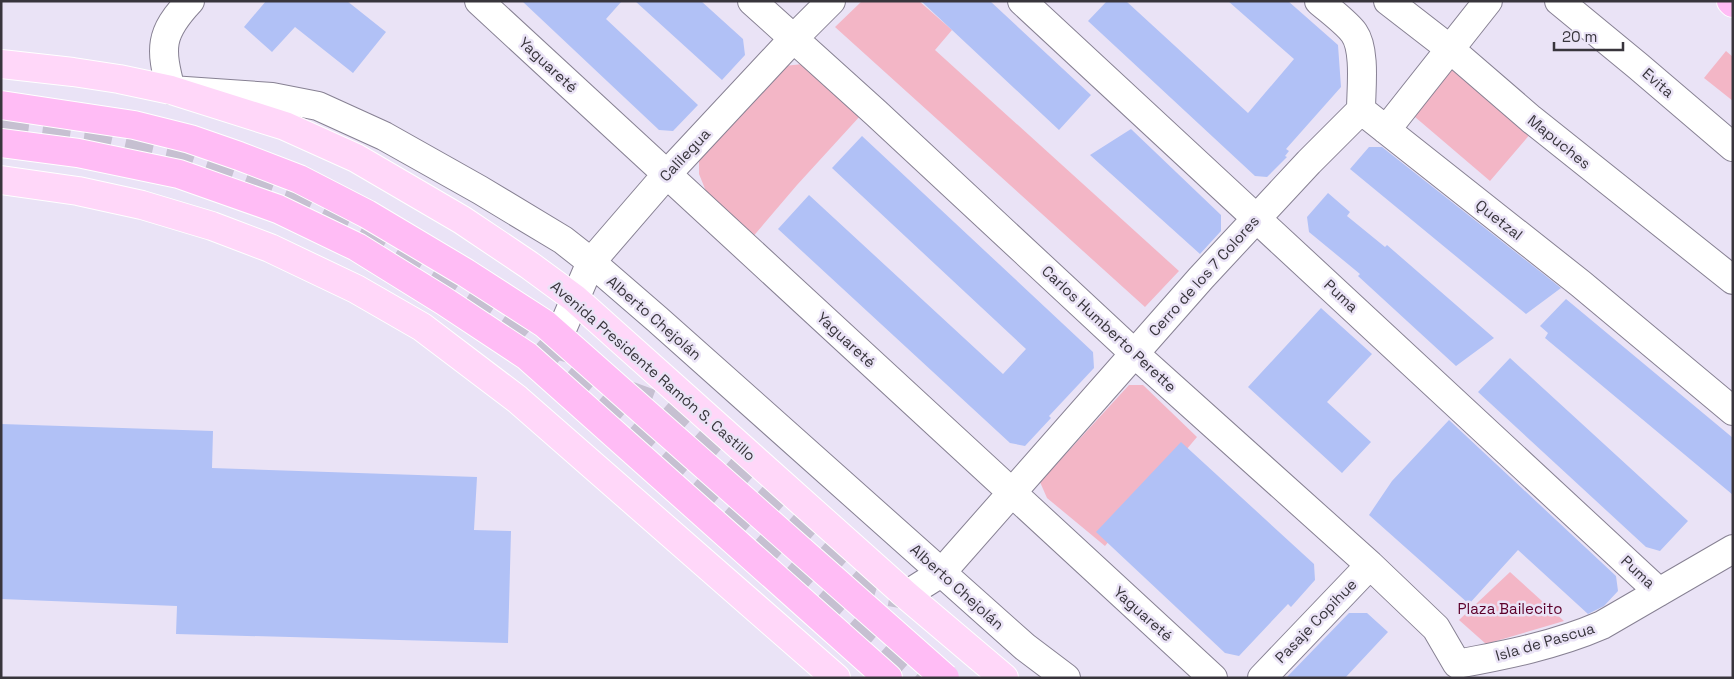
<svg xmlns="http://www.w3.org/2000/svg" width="1734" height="679" viewBox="0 0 1734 679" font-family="'Space Grotesk',sans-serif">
<rect width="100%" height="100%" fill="#eae3f6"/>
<!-- green -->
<path fill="#f3b6c6" d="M 862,1 L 919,1 L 952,30 L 935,50 L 1179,271 L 1145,307 L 835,27 Z
M 1726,51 L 1733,57 L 1733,101 L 1704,78 Z
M 1449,62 L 1532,132 L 1490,181 L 1408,111 Z
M 803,64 L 861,115 L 797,185 L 751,239 L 710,201 L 699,174 L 699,158 L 784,66 Z
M 1129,385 L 1143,385 L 1197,437 L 1105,546 L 1047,498 L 1040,482 Z
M 1510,572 L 1564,621 L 1486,644 L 1459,620 Z"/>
<!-- building -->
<path fill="#b1c1f6" d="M 266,1 L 347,1 L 386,32 L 353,73 L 295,27 L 272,52 L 244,27 Z
M 522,1 L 622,1 L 606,19 L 698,105 L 673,131 L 659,130 Z
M 635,1 L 701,1 L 743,39 L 745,55 L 722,80 Z
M 921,1 L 990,1 L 1091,95 L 1059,130 Z
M 1107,1 L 1126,1 L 1248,113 L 1294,59 L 1228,1 L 1288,1 L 1338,45 L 1341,87 L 1286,149 L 1289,151 L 1285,156 L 1287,157 L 1267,177 L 1255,176 L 1088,21 Z
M 1131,129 L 1221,215 L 1221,231 L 1200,254 L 1090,155 Z
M 862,136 L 1093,352 L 1094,368 L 1049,416 L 1051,418 L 1025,446 L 1010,443 L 778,229 L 809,195 L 1003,374 L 1026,349 L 832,168 Z
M 1369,147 L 1382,147 L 1561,288 L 1526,314 L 1350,169 Z
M 1328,193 L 1350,212 L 1347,216 L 1385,247 L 1387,245 L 1494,338 L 1456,366 L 1358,276 L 1360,274 L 1309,232 L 1307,217 Z
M 1566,299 L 1733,438 L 1733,495 L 1545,338 L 1548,333 L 1540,326 Z
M 1321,308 L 1372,354 L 1327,402 L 1371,442 L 1342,473 L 1248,387 Z
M 1510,358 L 1688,521 L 1660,551 L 1646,547 L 1478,392 Z
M 1449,420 L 1616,576 L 1618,591 L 1604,606 L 1588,614 L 1518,550 L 1469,604 L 1369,515 L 1392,481 Z
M 1,424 L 213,431 L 212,468 L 477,477 L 474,530 L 511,531 L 508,643 L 176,634 L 177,606 L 1,599 Z
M 1181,442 L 1314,564 L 1315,580 L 1291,607 L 1288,604 L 1239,656 L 1225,653 L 1096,532 Z
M 1349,613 L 1367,613 L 1388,632 L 1345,678 L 1286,678 Z"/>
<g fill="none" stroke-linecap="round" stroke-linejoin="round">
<!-- minor-tunnel -->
<path stroke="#c6c0d1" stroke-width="28" stroke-dasharray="28 14" stroke-linecap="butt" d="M 554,359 L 563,327"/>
<!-- major-tunnel -->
<path stroke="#c6c0d1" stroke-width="28" stroke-dasharray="28 14" stroke-linecap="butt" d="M 1,124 L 86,135 L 186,157 L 236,174 L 292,195 L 364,230 L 457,287 L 518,328 L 597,395 L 922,678
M 624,396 L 631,396 L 661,407 L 863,584 L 884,591 L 906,595"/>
<defs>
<path id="minor" d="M 190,1 C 159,34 160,48 171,90 L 272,97 L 318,106 L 384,136 L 480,190 L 563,240 L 591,262 L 657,319 L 1025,647 L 1066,678
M 479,1 L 1213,678
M 752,1 L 876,113 L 1135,354 L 1370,565 L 1436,628 L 1457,664 C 1506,655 1556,645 1602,625 L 1733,549
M 1022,1 L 1659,592
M 1319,1 C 1328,9 1347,23 1354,33 C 1366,50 1361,90 1361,110 L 1581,284 L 1733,411
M 1388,1 L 1450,49 L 1531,119 L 1733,280
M 1559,1 L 1638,66 L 1733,147
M 1386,130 L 1488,1
M 563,327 L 591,262 L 667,174 L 793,39 L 831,1
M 906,595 L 941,573 L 1201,278 L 1309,162 L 1361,110
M 1262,678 L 1370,565"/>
<path id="major" d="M 1,64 L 73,72 L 119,79 L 171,90 L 285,126 L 356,158 L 462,220 L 529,265 L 574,298 L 906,595 L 1004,678
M 1,180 L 78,191 L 142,205 L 212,226 L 270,248 L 356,289 L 422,327 L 517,399 L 836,678"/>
<path id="highway" d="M 1731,1 L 1733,3
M 1,143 L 78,153 L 179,174 L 278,209 L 357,247 L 444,301 L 527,356 L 888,678"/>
</defs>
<!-- minor casing -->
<use href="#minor" stroke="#878193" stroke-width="30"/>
<!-- major casing -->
<use href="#major" stroke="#fff" stroke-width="30"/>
<!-- highway casing -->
<use href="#highway" stroke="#fff" stroke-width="30"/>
<!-- minor -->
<use href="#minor" stroke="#fff" stroke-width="28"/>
<!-- major -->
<use href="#major" stroke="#ffd7f9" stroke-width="28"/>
<!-- highway -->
<use href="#highway" stroke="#ffbcf5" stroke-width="28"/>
<defs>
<path id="highway-bridge" d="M 1,105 L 134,125 L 190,139 L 239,156 L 299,179 L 367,214 L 466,273 L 545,324 L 945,678"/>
</defs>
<!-- highway-bridge casing -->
<use href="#highway-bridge" stroke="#fff" stroke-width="30" stroke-linecap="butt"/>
<!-- highway-bridge -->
<use href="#highway-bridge" stroke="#ffbcf5" stroke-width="28"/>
</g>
<g text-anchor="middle" stroke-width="5" stroke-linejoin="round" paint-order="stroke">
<!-- street labels -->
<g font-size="15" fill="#38353c" stroke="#eae3f6">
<text transform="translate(548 65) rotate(43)" y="5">Yaguareté</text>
<text transform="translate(1658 83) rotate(41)" y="5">Evita</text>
<text transform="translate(1559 142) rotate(39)" y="5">Mapuches</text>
<text transform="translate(685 155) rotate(-47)" y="5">Calilegua</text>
<text transform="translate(1499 220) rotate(38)" y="5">Quetzal</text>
<text transform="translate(1204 276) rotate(-48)" y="5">Cerro de los 7 Colores</text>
<text transform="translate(1341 296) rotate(43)" y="5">Puma</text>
<text transform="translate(654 318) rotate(41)" y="5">Alberto Chejolán</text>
<text transform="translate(1109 329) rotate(43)" y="5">Carlos Humberto Perette</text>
<text transform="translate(846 340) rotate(43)" y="5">Yaguareté</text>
<text transform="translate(653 371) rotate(41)" y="5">Avenida Presidente Ramón S. Castillo</text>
<text transform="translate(1638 572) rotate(43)" y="5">Puma</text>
<text transform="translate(957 587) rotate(42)" y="5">Alberto Chejolán</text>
<text transform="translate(1143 614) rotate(42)" y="5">Yaguareté</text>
<text transform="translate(1316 621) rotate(-46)" y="5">Pasaje Copihue</text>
<text transform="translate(1545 642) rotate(-16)" y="5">Isla de Pascua</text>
</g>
<!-- park labels -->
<g font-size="15" fill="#5c002a" stroke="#eae3f6">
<text x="1510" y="614">Plaza Bailecito</text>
</g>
</g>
<!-- border -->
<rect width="1734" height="679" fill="none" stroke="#38353c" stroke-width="5"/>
<!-- scale -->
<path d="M1554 42v8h69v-8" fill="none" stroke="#38353c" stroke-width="2.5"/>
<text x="1562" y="42" font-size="15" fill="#38353c" stroke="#eae3f6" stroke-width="4" paint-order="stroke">20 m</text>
</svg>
